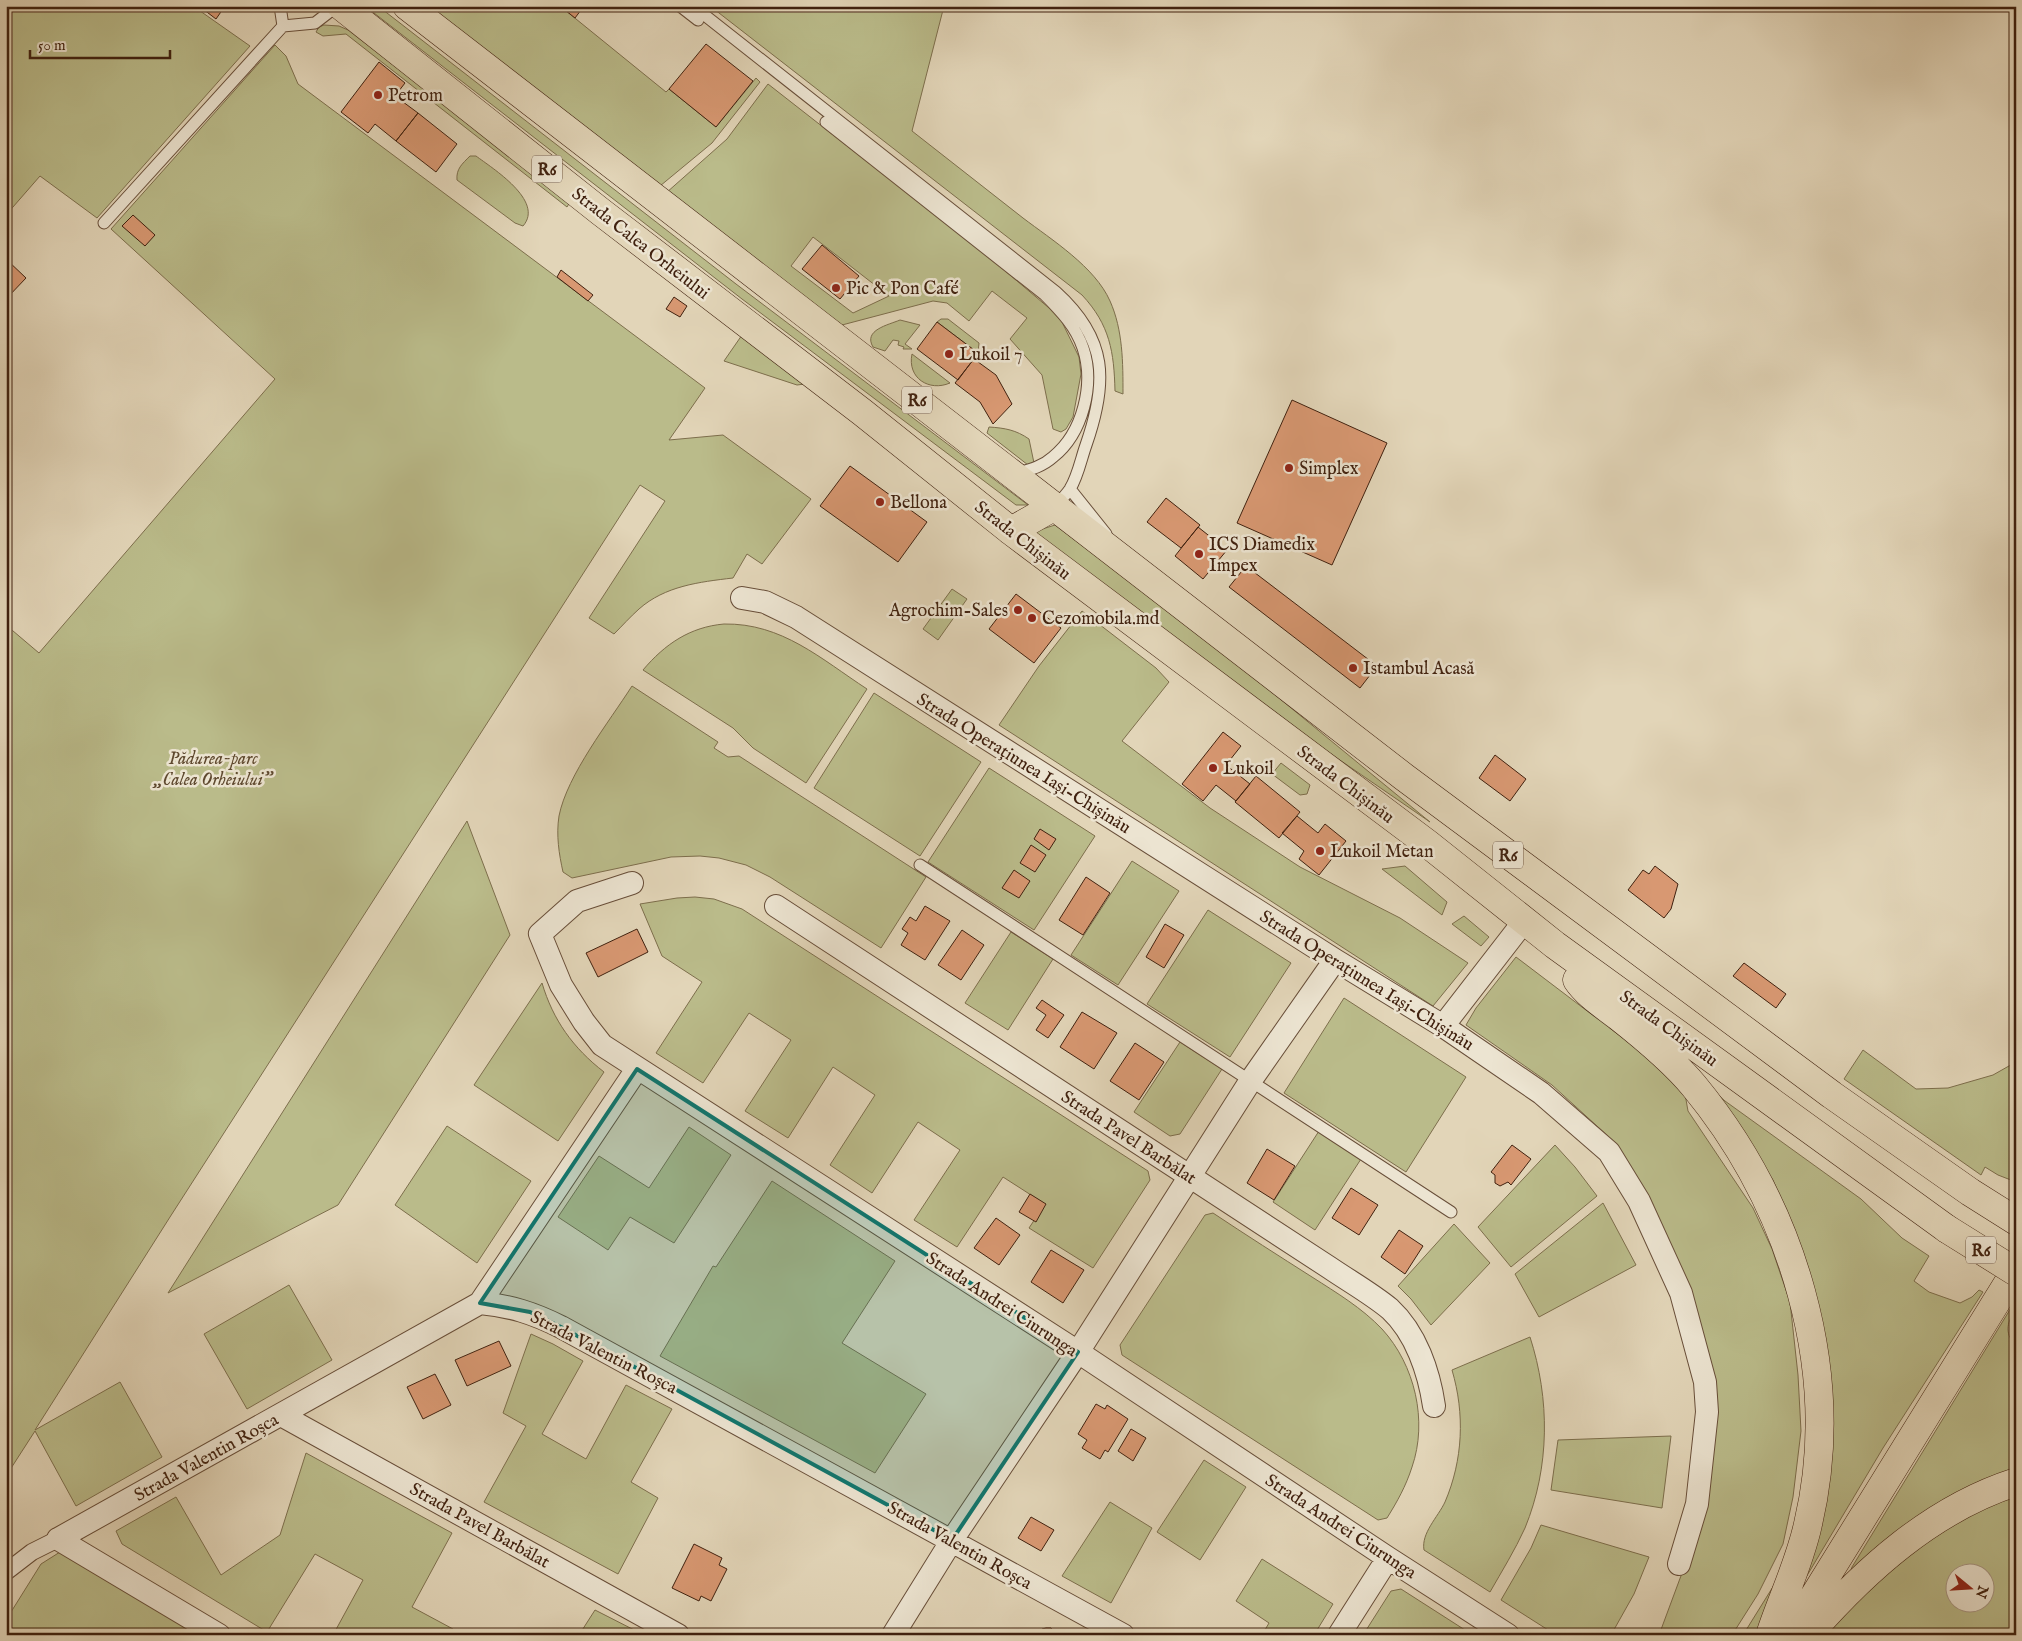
<svg xmlns="http://www.w3.org/2000/svg" width="2022" height="1641" viewBox="0 0 2022 1641" font-family="'IM FELL English',serif">
<rect width="100%" height="100%" fill="#e2d5b8"/>
<filter id="stains"><feTurbulence type="fractalNoise" baseFrequency=".004" numOctaves="4"/><feColorMatrix values="0 0 0 0 .2 0 0 0 0 .09 0 0 0 0 .02 0 0 0 .5 -.17"/></filter>
<radialGradient id="worn" r=".72"><stop offset=".6" stop-color="#630" stop-opacity="0"/><stop offset="1" stop-color="#630" stop-opacity=".3"/></radialGradient>
<!-- green -->
<path fill="#babb8a" stroke="#7d6e4c" fill-rule="evenodd" d="M 6,6 L 193,6 L 250,46 L 97,218 L 40,176 L 6,215 Z
M 365,6 L 378,6 L 736,284 L 1028,505 L 1016,505 L 742,299 Z
M 427,6 L 560,6 L 666,92 L 669,89 L 716,127 L 756,78 L 760,82 L 712,143 L 660,186 Z
M 710,6 L 944,6 L 912,131 C 949,160 986,189 1023,218 C 1052,240 1095,267 1110,301 C 1123,330 1123,363 1123,394 L 1115,391 C 1114,352 1110,325 1082,295 Z
M 324,25 L 339,26 L 348,30 L 570,202 L 567,207 L 346,34 L 323,36 L 316,32 L 319,27 Z
M 275,45 L 286,56 L 298,84 L 705,388 L 669,440 L 723,435 L 811,499 L 762,564 L 747,554 L 733,578 C 699,582 665,586 639,609 C 630,617 622,626 614,634 L 589,618 L 665,501 L 640,485 L 170,1217 L 35,1430 L 120,1382 L 162,1457 L 76,1506 L 35,1431 L 6,1476 L 6,625 L 39,653 L 275,379 L 111,229 Z
M 768,84 L 984,253 L 1049,308 L 1062,322 L 1079,357 L 1081,374 L 1073,417 L 1066,429 L 1061,432 L 1053,429 L 1042,375 L 1010,339 L 1027,318 L 992,291 L 969,321 L 947,303 L 933,301 L 842,325 L 666,193 L 727,139 ZM 813,237 L 889,296 L 853,313 L 791,266 Z
M 470,156 L 476,156 C 492,168 545,201 523,226 L 515,223 L 457,180 C 456,169 462,164 470,156 Z
M 941,319 L 948,319 L 979,343 L 978,353 L 937,322 Z
M 900,320 L 920,325 L 905,344 L 912,349 L 903,349 L 904,347 L 898,345 L 899,341 L 893,340 L 885,351 L 873,347 C 863,330 888,325 900,320 Z
M 742,335 L 805,384 L 797,385 L 724,361 Z
M 912,354 L 950,383 C 929,392 907,378 912,354 Z
M 989,427 C 1005,428 1016,430 1029,439 L 1034,463 L 1028,465 L 987,433 Z
M 1055,525 L 1218,648 L 1430,822 L 1302,734 L 1033,532 Z
M 952,589 L 967,599 L 938,640 L 923,629 Z
M 1082,611 L 1156,668 L 1169,682 L 1122,741 L 1210,808 L 1300,867 L 1400,918 L 1468,963 L 1433,1006 L 999,725 L 1039,666 Z
M 724,624 C 782,623 821,659 867,689 L 806,783 L 753,748 L 733,728 L 643,670 C 665,644 690,627 724,624 Z
M 632,686 L 718,742 L 714,748 L 728,757 L 739,756 L 926,877 L 881,948 L 770,877 L 746,865 L 719,858 L 700,856 L 671,857 L 572,878 L 563,872 C 559,854 556,835 559,816 C 567,775 609,722 632,686 Z
M 874,693 L 981,762 L 920,856 L 814,788 Z
M 1281,763 L 1310,785 L 1307,794 L 1300,795 L 1272,774 Z
M 989,768 L 1095,836 L 1034,930 L 928,862 Z
M 467,821 L 510,935 L 338,1205 L 168,1293 Z
M 1132,861 L 1179,891 L 1118,985 L 1071,955 Z
M 1405,866 L 1447,902 L 1442,915 L 1382,869 Z
M 695,897 L 714,899 L 742,909 L 1148,1171 L 1150,1180 L 1093,1268 L 1029,1228 L 1045,1204 L 1003,1177 L 957,1247 L 914,1220 L 960,1150 L 918,1122 L 872,1193 L 830,1165 L 875,1095 L 833,1067 L 788,1138 L 745,1111 L 791,1040 L 749,1013 L 703,1083 L 656,1053 L 702,982 L 662,956 L 640,904 L 677,898 Z
M 1208,910 L 1291,963 L 1230,1057 L 1147,1004 Z
M 1464,916 L 1489,937 L 1481,946 L 1452,924 Z
M 1011,932 L 1053,959 L 1008,1030 L 965,1003 Z
M 1516,957 L 1657,1064 L 1685,1094 L 1688,1111 L 1753,1208 L 1772,1249 L 1790,1302 L 1798,1375 L 1801,1431 L 1793,1497 L 1783,1544 L 1758,1594 L 1732,1635 L 1659,1635 L 1685,1565 L 1701,1511 L 1717,1395 L 1704,1346 L 1629,1165 L 1609,1137 L 1552,1085 L 1466,1025 L 1476,1008 Z
M 542,983 C 553,1020 573,1048 604,1072 L 558,1141 L 474,1085 Z
M 1344,998 L 1466,1077 L 1406,1172 L 1284,1093 Z
M 1180,1042 L 1222,1069 L 1180,1134 L 1170,1136 L 1134,1112 Z
M 1863,1050 L 1916,1089 L 1948,1088 L 1993,1075 L 2016,1062 L 2016,1182 L 1998,1175 L 1985,1167 L 1981,1175 L 1844,1079 Z
M 1702,1080 L 1725,1101 L 1861,1199 L 1902,1238 L 1929,1256 L 1914,1281 L 1929,1292 L 1960,1303 L 1972,1297 L 1979,1290 L 1983,1292 L 1883,1448 L 1802,1584 L 1820,1516 L 1800,1246 L 1773,1180 Z
M 447,1126 L 531,1181 L 477,1263 L 395,1205 Z
M 689,1127 L 731,1155 L 674,1243 L 630,1217 L 608,1250 L 558,1217 L 599,1156 L 649,1188 Z
M 1319,1131 L 1361,1159 L 1315,1230 L 1273,1202 Z
M 1555,1145 L 1575,1167 L 1597,1196 L 1511,1267 L 1478,1227 Z
M 772,1181 L 895,1261 L 842,1343 L 926,1394 L 875,1473 L 660,1356 L 713,1266 L 716,1267 Z
M 1603,1203 L 1636,1265 L 1539,1317 L 1515,1274 Z
M 1213,1213 C 1246,1235 1279,1256 1312,1277 C 1337,1293 1362,1308 1382,1329 C 1415,1365 1428,1421 1412,1467 C 1406,1486 1397,1502 1387,1518 L 1378,1520 L 1122,1355 L 1120,1345 L 1205,1215 Z
M 1454,1224 L 1490,1263 L 1431,1325 L 1411,1299 L 1398,1286 Z
M 289,1285 L 332,1360 L 247,1409 L 204,1334 Z
M 2011,1308 L 2015,1311 C 2006,1323 2005,1335 2016,1346 L 2016,1469 L 1850,1573 L 1852,1567 Z
M 531,1334 L 553,1344 L 583,1361 L 542,1434 L 586,1459 L 626,1385 L 672,1409 L 631,1482 L 658,1498 L 618,1574 L 484,1502 L 526,1426 L 503,1413 Z
M 1530,1337 C 1550,1399 1550,1467 1525,1528 C 1515,1550 1502,1571 1490,1592 L 1424,1550 C 1421,1533 1438,1517 1445,1502 C 1463,1460 1465,1414 1452,1370 Z
M 1671,1436 L 1662,1508 L 1551,1490 L 1558,1440 Z
M 306,1453 L 452,1533 L 412,1607 L 453,1629 L 450,1635 L 333,1635 L 363,1580 L 315,1554 L 267,1632 L 122,1544 L 116,1531 L 176,1497 L 221,1575 L 280,1535 Z
M 1204,1460 L 1246,1487 L 1200,1560 L 1157,1532 Z
M 2016,1491 L 2016,1635 L 1827,1635 C 1861,1587 1911,1548 1960,1518 C 1977,1507 1997,1500 2016,1491 ZM 1954,1574 L 1984,1574 L 1984,1604 L 1954,1604 Z
M 1110,1502 L 1152,1528 L 1111,1603 L 1062,1576 Z
M 1541,1525 L 1649,1557 L 1634,1594 L 1611,1635 L 1556,1635 L 1501,1600 L 1531,1548 Z
M 60,1552 L 203,1635 L 6,1635 L 6,1620 L 41,1564 Z
M 1262,1559 L 1333,1604 L 1314,1635 L 1262,1635 L 1269,1623 L 1236,1601 Z
M 1789,1561 L 1760,1635 L 1743,1635 Z
M 1401,1589 L 1465,1630 L 1472,1635 L 1363,1635 L 1391,1591 Z
M 595,1610 L 644,1635 L 579,1635 Z"/>
<!-- building -->
<path fill="#d89872" stroke="#40210f" d="M 199,6 L 225,6 L 216,19 Z
M 560,6 L 584,6 L 575,18 Z
M 706,44 L 753,81 L 716,127 L 669,89 Z
M 379,62 L 405,83 L 395,96 L 418,113 L 396,141 L 375,124 L 368,133 L 341,112 Z
M 418,113 L 457,144 L 436,172 L 396,141 Z
M 133,215 L 155,235 L 145,246 L 122,226 Z
M 822,245 L 859,276 L 840,299 L 802,269 Z
M 6,259 L 26,278 L 6,299 Z
M 561,270 L 593,295 L 588,301 L 557,277 Z
M 674,297 L 687,306 L 680,317 L 666,309 Z
M 937,322 L 978,353 L 958,380 L 917,349 Z
M 974,359 L 996,375 L 1012,404 L 993,424 L 980,402 L 955,383 Z
M 1292,400 L 1387,443 L 1332,565 L 1237,523 Z
M 850,466 L 927,522 L 898,562 L 820,506 Z
M 1166,498 L 1200,525 L 1181,548 L 1147,522 Z
M 1198,527 L 1227,550 L 1203,579 L 1175,556 Z
M 1246,566 L 1377,666 L 1360,688 L 1229,587 Z
M 1016,594 L 1061,628 L 1034,663 L 989,629 Z
M 1223,732 L 1241,746 L 1226,765 L 1250,784 L 1236,801 L 1216,785 L 1203,801 L 1182,784 Z
M 1495,755 L 1526,779 L 1510,801 L 1479,778 Z
M 1256,776 L 1300,812 L 1279,838 L 1235,802 Z
M 1297,816 L 1318,833 L 1325,824 L 1346,841 L 1319,875 L 1299,859 L 1304,851 L 1282,833 Z
M 1040,829 L 1056,839 L 1049,850 L 1034,839 Z
M 1031,845 L 1046,855 L 1035,872 L 1020,863 Z
M 1655,866 L 1678,884 L 1671,909 L 1664,918 L 1628,890 L 1643,870 L 1649,874 Z
M 1014,870 L 1030,881 L 1019,898 L 1002,888 Z
M 1086,877 L 1110,893 L 1083,935 L 1059,920 Z
M 925,906 L 950,921 L 925,960 L 901,945 L 908,933 L 902,929 L 910,917 L 916,921 Z
M 1165,924 L 1184,935 L 1164,968 L 1146,957 Z
M 637,929 L 648,952 L 598,977 L 586,953 Z
M 962,930 L 984,945 L 961,980 L 938,965 Z
M 1744,963 L 1786,994 L 1776,1008 L 1733,976 Z
M 1042,1000 L 1064,1015 L 1048,1038 L 1036,1030 L 1046,1015 L 1036,1008 Z
M 1082,1012 L 1117,1033 L 1094,1069 L 1060,1047 Z
M 1135,1043 L 1164,1062 L 1139,1100 L 1110,1081 Z
M 1512,1145 L 1531,1159 L 1511,1185 L 1508,1182 L 1500,1186 L 1495,1183 L 1495,1175 L 1491,1172 Z
M 1267,1149 L 1295,1166 L 1274,1200 L 1247,1183 Z
M 1351,1188 L 1378,1205 L 1359,1235 L 1332,1218 Z
M 1030,1194 L 1046,1204 L 1036,1222 L 1019,1212 Z
M 996,1218 L 1020,1235 L 999,1265 L 974,1248 Z
M 1399,1230 L 1423,1246 L 1405,1274 L 1381,1257 Z
M 1051,1250 L 1084,1270 L 1063,1303 L 1031,1282 Z
M 499,1341 L 511,1366 L 467,1386 L 455,1360 Z
M 435,1374 L 451,1405 L 423,1419 L 407,1387 Z
M 1096,1404 L 1105,1409 L 1107,1405 L 1128,1419 L 1108,1452 L 1105,1450 L 1100,1459 L 1082,1448 L 1087,1440 L 1078,1434 Z
M 1131,1429 L 1146,1438 L 1133,1461 L 1118,1451 Z
M 1031,1517 L 1054,1530 L 1041,1551 L 1018,1538 Z
M 694,1544 L 722,1558 L 719,1565 L 727,1569 L 711,1601 L 701,1596 L 699,1601 L 672,1588 Z
M 1046,1628 L 1051,1628 L 1057,1635 L 1039,1635 L 1042,1629 Z"/>
<g fill="none" stroke-linecap="round" stroke-linejoin="round">
<defs>
<path id="service" d="M 280,6 L 283,26
M 680,6 L 698,20
M 693,6 L 1056,292 C 1108,339 1108,382 1086,445 C 1081,459 1078,476 1070,489 C 1066,495 1060,501 1055,506
M 826,122 L 1045,295 C 1061,311 1076,327 1083,348 C 1095,384 1083,433 1053,457 C 1042,467 1029,470 1015,474
M 104,223 L 283,26 L 315,23 L 337,6
M 1070,489 L 1106,534
M 920,865 L 1451,1212"/>
<path id="pedestrian" d="M 6,1572 L 32,1552 L 58,1539"/>
<path id="minor" d="M 742,598 L 765,602 L 796,617 L 1335,960 L 1443,1026 L 1541,1093 L 1609,1152 L 1639,1201 L 1681,1293 L 1705,1382 L 1707,1412 L 1697,1504 L 1679,1564
M 632,883 L 577,901 L 540,934 L 561,985 L 584,1022 L 602,1045 L 1078,1352 L 1388,1558 L 1508,1635
M 776,906 L 1330,1268 C 1349,1281 1372,1294 1390,1309 C 1416,1333 1429,1372 1434,1406
M 1443,1026 L 1525,920
M 480,1303 L 637,1069
M 281,1415 L 678,1635
M 58,1539 L 480,1303 C 511,1306 533,1313 561,1327 L 1123,1635
M 58,1539 L 219,1635
M 893,1635 L 952,1540 L 1078,1352 L 1251,1080 L 1335,960
M 1339,1635 L 1388,1558"/>
<path id="trunk" d="M 341,6 L 601,212 L 862,412 L 1011,531 L 1428,844 L 1555,945 L 1947,1229
M 407,6 L 1404,777 L 1832,1095 L 1970,1192 L 2016,1221
M 1011,531 L 1055,506
M 1577,980 C 1587,995 1605,1006 1619,1017 C 1643,1036 1675,1063 1694,1086 C 1792,1205 1844,1371 1808,1524 C 1800,1562 1782,1598 1770,1635
M 1790,1635 L 2016,1270
M 1808,1635 C 1865,1570 1932,1509 2016,1482"/>
</defs>
<!-- service casing -->
<use href="#service" stroke="#684e39" stroke-width="13"/>
<!-- pedestrian casing -->
<use href="#pedestrian" stroke="#684e39" stroke-width="18"/>
<!-- minor casing -->
<use href="#minor" stroke="#684e39" stroke-width="24"/>
<!-- trunk casing -->
<use href="#trunk" stroke="#40210f" stroke-width="29"/>
<!-- service -->
<use href="#service" stroke="#ece4d1" stroke-width="11"/>
<!-- pedestrian -->
<use href="#pedestrian" stroke="#ece4d1" stroke-width="16"/>
<!-- minor -->
<use href="#minor" stroke="#ece4d1" stroke-width="22"/>
<!-- trunk -->
<use href="#trunk" stroke="#e2d5b8" stroke-width="28"/>
<defs>
<path id="trunk-bridge" d="M 1947,1229 L 2016,1272"/>
</defs>
<!-- trunk-bridge casing -->
<use href="#trunk-bridge" stroke="#40210f" stroke-width="29" stroke-linecap="butt"/>
<!-- trunk-bridge -->
<use href="#trunk-bridge" stroke="#e2d5b8" stroke-width="28"/>
</g>
<!-- marked area -->
<path fill="#0f766e" fill-opacity="0.2" stroke="#0f766e" stroke-width="4" stroke-linejoin="round" d="M 637,1069 L 1078,1352 L 952,1540 L 561,1327 L 530,1312 L 480,1303 Z"/>
<!-- markers -->
<g fill="#8f2418" stroke="#ece4d1" stroke-width="2">
<circle cx="378" cy="95" r="5"/>
<circle cx="836" cy="288" r="5"/>
<circle cx="949" cy="354" r="5"/>
<circle cx="1289" cy="468" r="5"/>
<circle cx="880" cy="502" r="5"/>
<circle cx="1199" cy="554" r="5"/>
<circle cx="1018" cy="610" r="5"/>
<circle cx="1032" cy="618" r="5"/>
<circle cx="1353" cy="668" r="5"/>
<circle cx="1213" cy="768" r="5"/>
<circle cx="1320" cy="851" r="5"/>
</g>
<g text-anchor="middle" stroke-width="5" stroke-linejoin="round" paint-order="stroke">
<!-- shield labels -->
<g fill="#ece4d1" stroke="#745c49" stroke-width="1">
<rect x="532" y="155.5" width="30" height="27" rx="4"/>
<rect x="902" y="386.5" width="30" height="27" rx="4"/>
<rect x="1493" y="841.5" width="30" height="27" rx="4"/>
<rect x="1966" y="1236.5" width="30" height="27" rx="4"/>
</g>
<g font-size="16" font-weight="bold" fill="#40210f">
<text x="547" y="175">R6</text>
<text x="917" y="406">R6</text>
<text x="1508" y="861">R6</text>
<text x="1981" y="1256">R6</text>
</g>
<!-- poi labels -->
<g font-size="18" fill="#40210f" stroke="#ece4d1" text-anchor="start">
<text x="388" y="101">Petrom</text>
<text x="846" y="294">Pic &amp; Pon Café</text>
<text x="959" y="360">Lukoil 7</text>
<text x="1299" y="474">Simplex</text>
<text x="890" y="508">Bellona</text>
<text x="1209" y="550">ICS Diamedix<tspan x="1209" dy="21">Impex</tspan></text>
<text x="1008" y="616" text-anchor="end">Agrochim-Sales</text>
<text x="1042" y="624">Cezomobila.md</text>
<text x="1363" y="674">Istambul Acasă</text>
<text x="1223" y="774">Lukoil</text>
<text x="1330" y="857">Lukoil Metan</text>
</g>
<!-- street labels -->
<g font-size="18" fill="#40210f" stroke="#ece4d1">
<text transform="translate(641 243) rotate(38)" y="6">Strada Calea Orheiului</text>
<text transform="translate(1023 540) rotate(38)" y="6">Strada Chișinău</text>
<text transform="translate(1024 763) rotate(32)" y="6">Strada Operațiunea Iași-Chișinău</text>
<text transform="translate(1346 784) rotate(37)" y="6">Strada Chișinău</text>
<text transform="translate(1367 980) rotate(32)" y="6">Strada Operațiunea Iași-Chișinău</text>
<text transform="translate(1669 1028) rotate(36)" y="6">Strada Chișinău</text>
<text transform="translate(1129 1137) rotate(33)" y="6">Strada Pavel Barbălat</text>
<text transform="translate(1002 1304) rotate(33)" y="6">Strada Andrei Ciurunga</text>
<text transform="translate(604 1352) rotate(27)" y="6">Strada Valentin Roșca</text>
<text transform="translate(206 1457) rotate(-29)" y="6">Strada Valentin Roșca</text>
<text transform="translate(480 1525) rotate(29)" y="6">Strada Pavel Barbălat</text>
<text transform="translate(1341 1526) rotate(33)" y="6">Strada Andrei Ciurunga</text>
<text transform="translate(960 1545) rotate(29)" y="6">Strada Valentin Roșca</text>
</g>
<!-- park labels -->
<g font-size="18" font-style="italic" fill="#5e482e" stroke="#ece4d1">
<text x="213" y="764">Pădurea-parc<tspan x="213" dy="21">„Calea Orheiului”</tspan></text>
</g>
</g>
<!-- margin -->
<rect width="2022" height="1641" fill="none" stroke="#e2d5b8" stroke-width="25"/>
<rect x="8" y="8" width="2007" height="1626" fill="none" stroke="#40210f" stroke-width="2.5"/>
<rect x="12" y="12" width="1997" height="1616" fill="none" stroke="#40210f"/>
<!-- north arrow -->
<g transform="translate(1970 1588) rotate(108)"><circle r="24" fill="#ece4d1" stroke="#a79683"/>
<path d="M0-4L9 19L0 12L-9 19Z" fill="#8f2418"/>
<text y="-8" font-size="14" font-weight="bold" text-anchor="middle" fill="#40210f">N</text>
</g>
<!-- scale -->
<path d="M30 50v8h140v-8" fill="none" stroke="#40210f" stroke-width="2.5"/>
<text x="38" y="50" font-size="15" fill="#40210f" stroke="#ece4d1" stroke-width="4" paint-order="stroke">50 m</text>
<rect width="100%" height="100%" filter="url(#stains)"/>
<rect width="100%" height="100%" fill="url(#worn)"/>
</svg>
